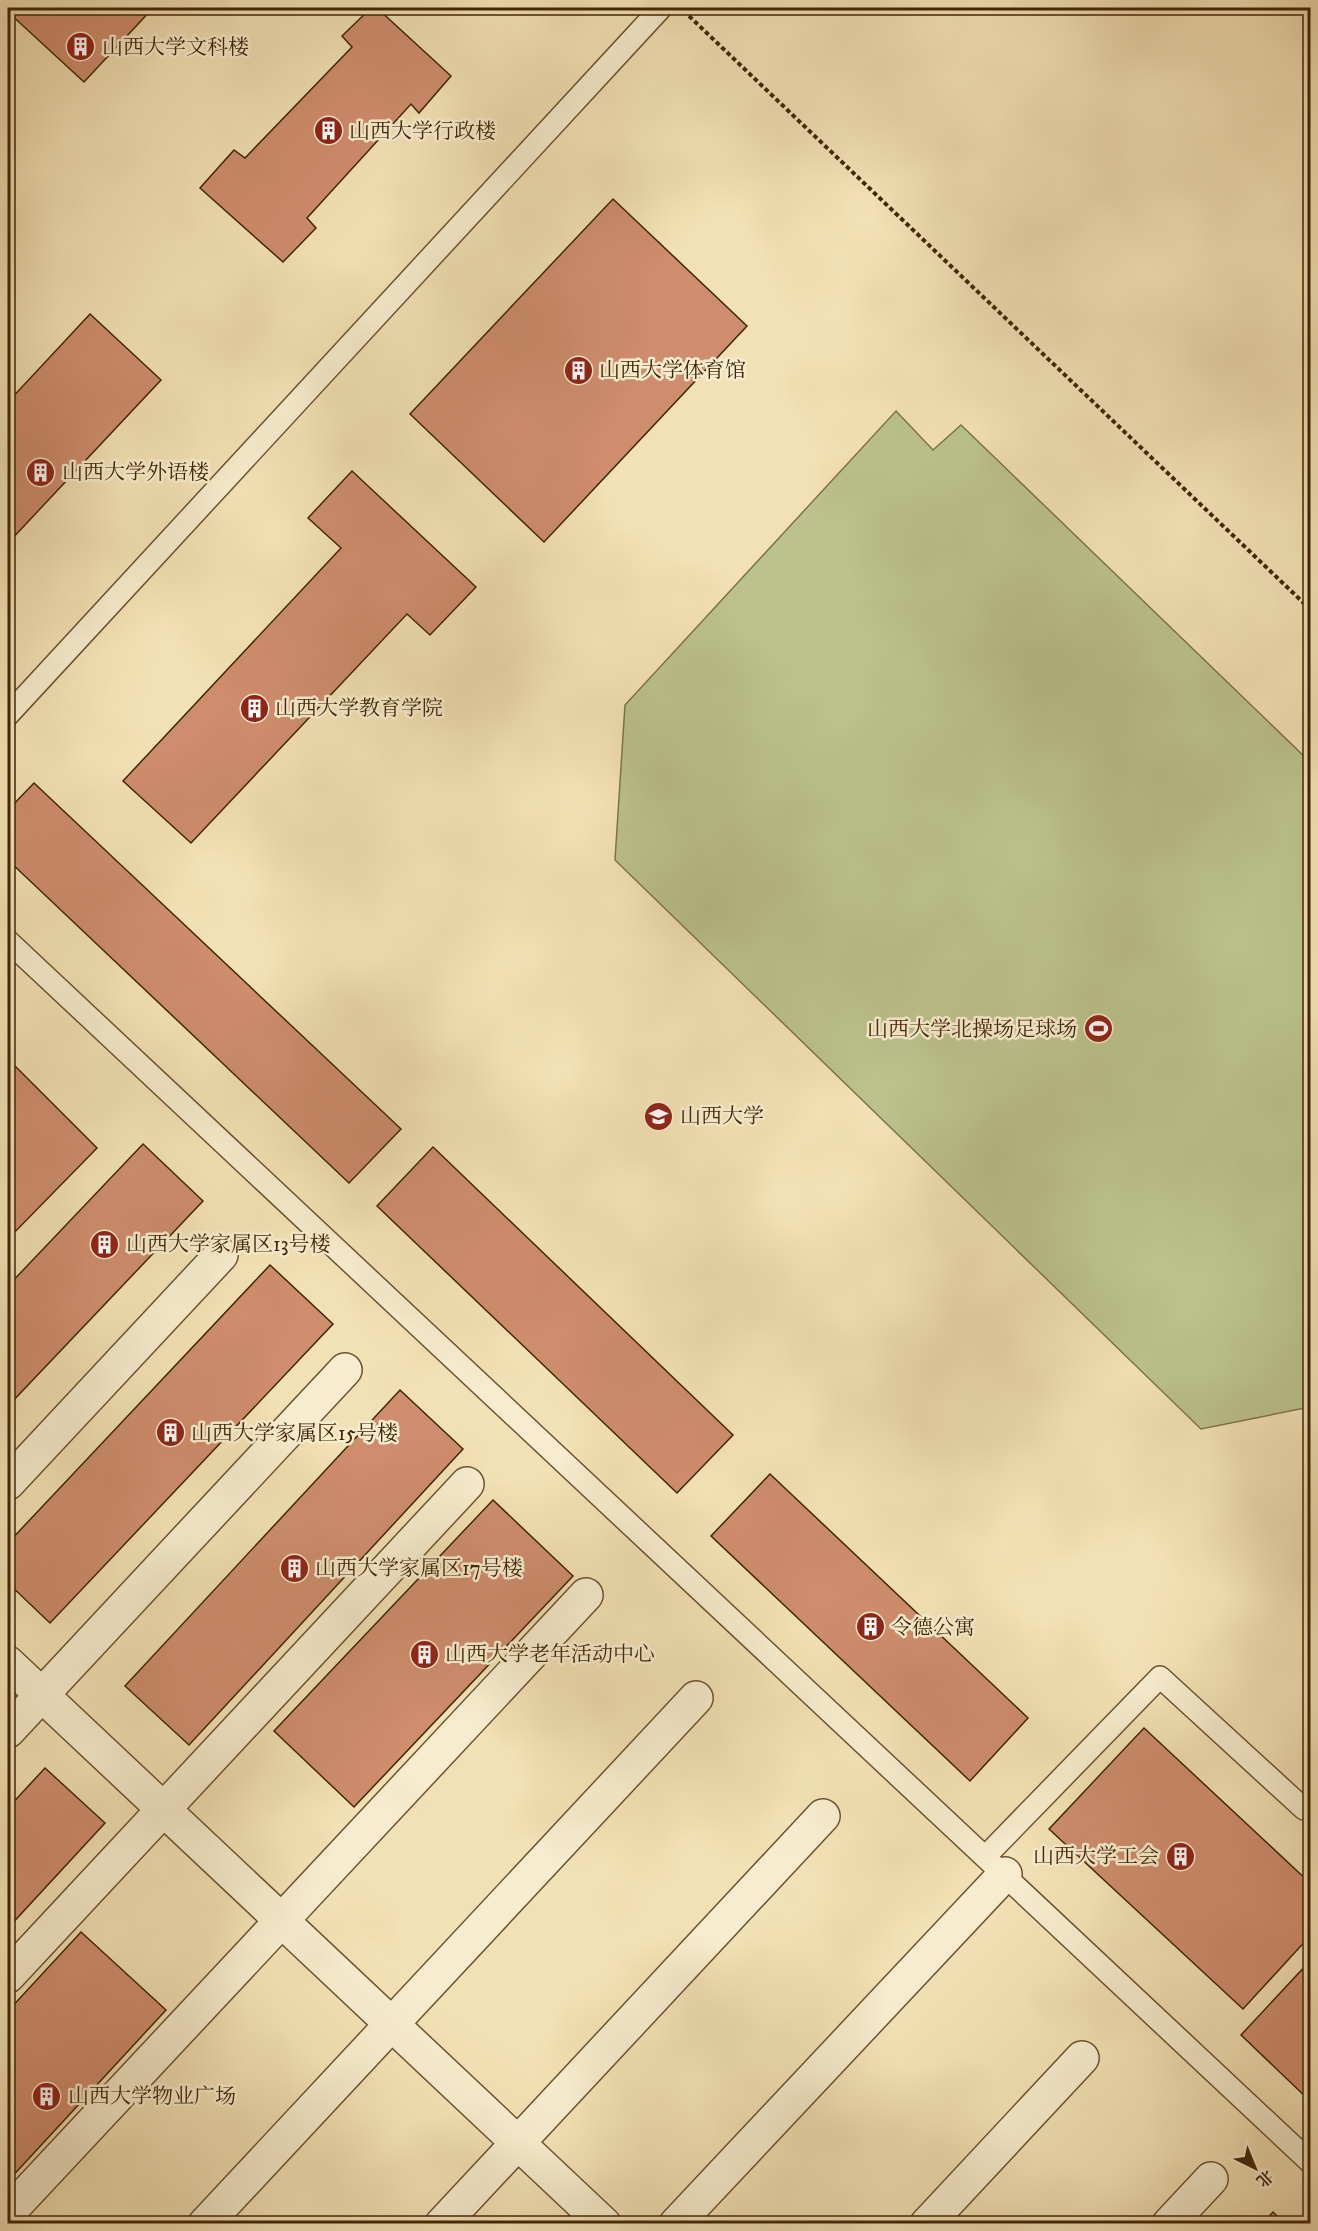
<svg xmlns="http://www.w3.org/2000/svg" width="1318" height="2231" viewBox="0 0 1318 2231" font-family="'IM FELL DW Pica','Noto Serif SC',serif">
<rect width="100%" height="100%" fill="#f2e1b4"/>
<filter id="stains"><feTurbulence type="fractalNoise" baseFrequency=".00333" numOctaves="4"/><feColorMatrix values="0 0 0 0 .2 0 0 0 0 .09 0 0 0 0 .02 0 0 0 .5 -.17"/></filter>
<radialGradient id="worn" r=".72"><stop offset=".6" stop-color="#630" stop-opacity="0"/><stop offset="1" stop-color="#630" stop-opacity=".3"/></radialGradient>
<!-- green -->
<path fill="#bbc28c" stroke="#7e744a" stroke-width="1.5" d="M 896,411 L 933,450 L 961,425 L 1310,762 L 1310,1407 L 1201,1429 L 615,860 L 625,705 Z"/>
<!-- building -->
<path fill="#ce8d6d" stroke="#402507" stroke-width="1.5" d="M 8,8 L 153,8 L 84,82 L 8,12 Z
M 371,8 L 377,8 L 451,76 L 419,113 L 411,104 L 307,218 L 316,228 L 283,262 L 200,188 L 234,150 L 245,158 L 352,47 L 342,36 Z
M 613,199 L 747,326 L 544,542 L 410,414 Z
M 90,314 L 161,380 L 8,543 L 8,402 Z
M 352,471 L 476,587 L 430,635 L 407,614 L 191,843 L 123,781 L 341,548 L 308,518 Z
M 34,783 L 401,1129 L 349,1183 L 8,860 L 8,810 Z
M 8,1059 L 97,1148 L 8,1239 Z
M 143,1144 L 203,1201 L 8,1406 L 8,1286 Z
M 433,1147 L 733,1435 L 677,1493 L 377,1206 Z
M 270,1265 L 333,1324 L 50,1623 L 8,1583 L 8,1543 Z
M 400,1390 L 463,1449 L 189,1745 L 125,1686 Z
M 770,1474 L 1028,1718 L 970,1781 L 711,1536 Z
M 493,1500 L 573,1576 L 354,1807 L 274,1731 Z
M 1144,1728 L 1310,1883 L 1310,1936 L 1243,2009 L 1049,1829 Z
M 45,1768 L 105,1823 L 8,1928 L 8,1808 Z
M 81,1932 L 166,2010 L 8,2181 L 8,2011 Z
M 1310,1961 L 1310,2101 L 1241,2035 Z
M 1273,2212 L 1285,2224 L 1262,2224 Z"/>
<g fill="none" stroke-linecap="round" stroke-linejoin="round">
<defs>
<path id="lane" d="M 8,715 L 661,8
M 8,941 L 1310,2162
M 986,1856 L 1160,1677 L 1304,1809 L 1310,1802"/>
<path id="street" d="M 8,1483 L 221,1255
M 8,1663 L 604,2224
M 8,1731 L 345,1370
M 8,1976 L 467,1484
M 8,2213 L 586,1595
M 205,2224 L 696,1698
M 442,2224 L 823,1816
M 676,2224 L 1005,1874
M 927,2224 L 1082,2058
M 1169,2224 L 1211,2179"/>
</defs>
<!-- lane casing -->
<use href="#lane" stroke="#6c5432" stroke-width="24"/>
<!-- street casing -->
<use href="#street" stroke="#6c5432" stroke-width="36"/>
<!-- path -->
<path stroke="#402507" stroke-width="4" stroke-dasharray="4.5 3" stroke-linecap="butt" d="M 689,16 L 1310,609"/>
<!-- lane -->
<use href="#lane" stroke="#f7ecce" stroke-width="21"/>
<!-- street -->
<use href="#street" stroke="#f7ecce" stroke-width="33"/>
</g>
<!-- icons -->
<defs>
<symbol id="building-disc" viewBox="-11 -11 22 22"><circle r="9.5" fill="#8f2418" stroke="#f7ecce"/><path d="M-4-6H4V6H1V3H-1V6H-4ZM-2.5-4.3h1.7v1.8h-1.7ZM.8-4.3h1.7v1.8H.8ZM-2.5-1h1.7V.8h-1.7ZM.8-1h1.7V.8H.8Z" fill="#fff"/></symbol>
<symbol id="stadium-disc" viewBox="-11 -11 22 22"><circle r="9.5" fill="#8f2418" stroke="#f7ecce"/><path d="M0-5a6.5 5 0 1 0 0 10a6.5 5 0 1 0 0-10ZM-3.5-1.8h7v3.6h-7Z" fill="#fff"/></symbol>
<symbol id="university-disc" viewBox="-11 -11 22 22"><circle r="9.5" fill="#8f2418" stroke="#f7ecce"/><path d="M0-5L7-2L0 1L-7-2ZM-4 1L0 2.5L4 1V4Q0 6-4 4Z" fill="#fff"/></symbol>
</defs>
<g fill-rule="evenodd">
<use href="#building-disc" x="64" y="30" width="33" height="33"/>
<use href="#building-disc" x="312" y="114" width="33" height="33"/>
<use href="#building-disc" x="562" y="354" width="33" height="33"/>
<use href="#building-disc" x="24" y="456" width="33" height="33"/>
<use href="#building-disc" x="238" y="692" width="33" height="33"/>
<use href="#stadium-disc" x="1082" y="1012" width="33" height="33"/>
<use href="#university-disc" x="642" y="1100" width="33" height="33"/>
<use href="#building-disc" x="88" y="1228" width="33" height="33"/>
<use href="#building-disc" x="154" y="1416" width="33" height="33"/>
<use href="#building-disc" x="278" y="1552" width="33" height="33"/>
<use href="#building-disc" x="854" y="1610" width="33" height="33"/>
<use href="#building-disc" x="408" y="1638" width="33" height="33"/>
<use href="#building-disc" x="1164" y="1840" width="33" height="33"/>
<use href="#building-disc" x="30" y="2080" width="33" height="33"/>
</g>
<g text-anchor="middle" stroke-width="5" stroke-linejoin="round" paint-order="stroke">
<!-- poi labels -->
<g font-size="21" fill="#402507" stroke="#f7ecce" text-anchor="start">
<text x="102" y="54">山西大学文科楼</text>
<text x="349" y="138">山西大学行政楼</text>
<text x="599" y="377">山西大学体育馆</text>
<text x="62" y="479">山西大学外语楼</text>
<text x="275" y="715">山西大学教育学院</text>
<text x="1077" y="1036" text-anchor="end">山西大学北操场足球场</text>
<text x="680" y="1123">山西大学</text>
<text x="126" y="1251">山西大学家属区13号楼</text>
<text x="191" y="1440">山西大学家属区15号楼</text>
<text x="315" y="1575">山西大学家属区17号楼</text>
<text x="891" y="1634">令德公寓</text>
<text x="445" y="1661">山西大学老年活动中心</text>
<text x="1159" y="1863" text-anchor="end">山西大学工会</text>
<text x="68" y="2103">山西大学物业广场</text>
</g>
</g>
<!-- margin -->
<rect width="1318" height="2231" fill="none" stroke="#f2e1b4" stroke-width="30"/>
<rect x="9" y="9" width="1300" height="2213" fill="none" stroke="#402507" stroke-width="3"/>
<rect x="15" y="15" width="1288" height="2201" fill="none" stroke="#402507" stroke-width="1.5"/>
<!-- north arrow -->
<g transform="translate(1255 2168) rotate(137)" stroke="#f7ecce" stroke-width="4.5" paint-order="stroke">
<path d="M0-4.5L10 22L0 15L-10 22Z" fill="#402507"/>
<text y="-9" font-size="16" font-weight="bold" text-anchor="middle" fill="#402507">北</text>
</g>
<rect width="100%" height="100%" filter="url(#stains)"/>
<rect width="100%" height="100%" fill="url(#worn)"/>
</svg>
